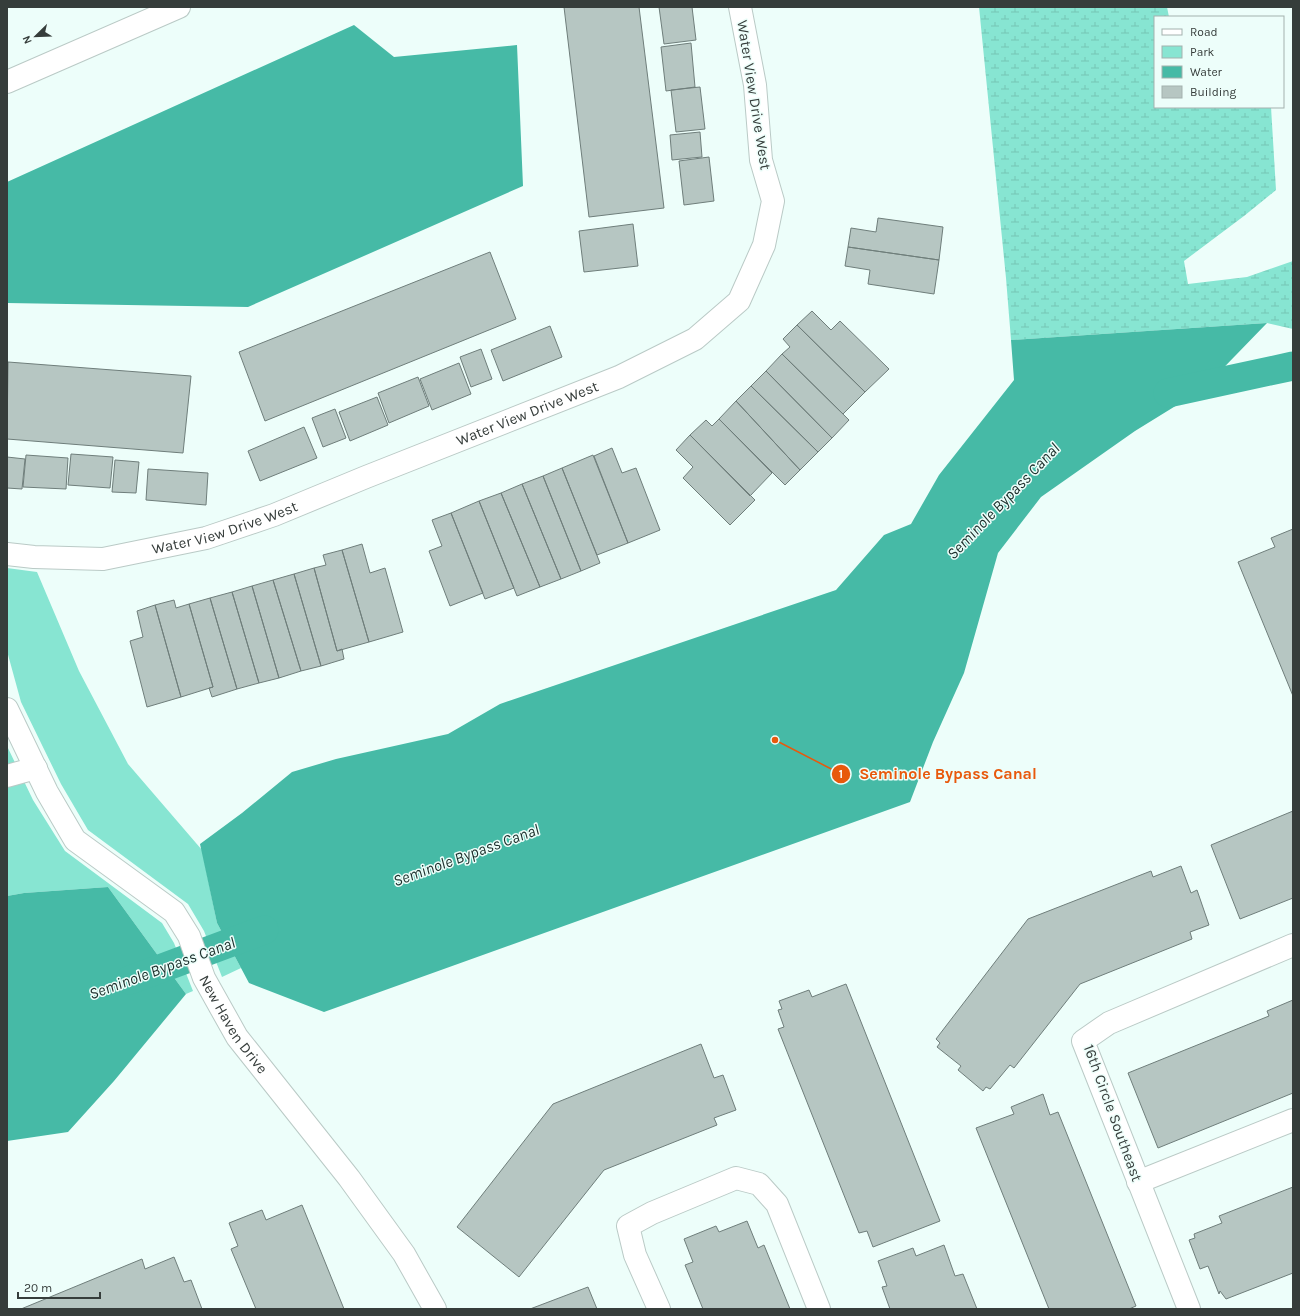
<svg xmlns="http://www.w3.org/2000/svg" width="1300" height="1316" viewBox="0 0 1300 1316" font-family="Karla,sans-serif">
<defs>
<pattern id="wetland-marsh" width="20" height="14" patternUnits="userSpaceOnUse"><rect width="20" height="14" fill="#87e5d2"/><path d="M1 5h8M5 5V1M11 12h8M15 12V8" fill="none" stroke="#75c5b5"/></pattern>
</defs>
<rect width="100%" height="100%" fill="#edfefa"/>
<path fill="url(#wetland-marsh)" d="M979,7H1167L1169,17H1155V107H1271L1276,190L1244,216L1184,261L1188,284L1247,277L1293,261V329L1267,323L1011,340L1006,278Z"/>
<path fill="#87e5d2" d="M7,568L37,572L79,671L128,764L202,850L217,923L241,968L222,977L204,931L188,904L88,830L61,784L21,702L7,651Z
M7,746L33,800L65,851L162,923L174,943L193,991L186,994L108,887L24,893L7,896Z"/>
<path fill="#46baa6" d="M354,25L394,57L517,45L523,186L248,307L7,303V182Z
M1267,323L1203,389L1135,431L1041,497L998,553L964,673L933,742L910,802L324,1012L249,983L217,923L200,844L242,813L292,772L336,759L448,734L500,704L836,590L884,535L911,524L939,475L1014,380L1011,340Z
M108,887L186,994L114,1081L68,1132L7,1141V896L24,893Z"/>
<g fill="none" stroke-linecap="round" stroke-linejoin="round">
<path stroke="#46baa6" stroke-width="29" d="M1168,393L1293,366
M130,980L264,930"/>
</g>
<path fill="#b6c6c2" stroke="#6f7e7b" d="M564,7H639L664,208L589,217Z
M659,7H692L696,40L664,44Z
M691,43L695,87L666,91L661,47Z
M700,87L705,129L676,132L671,90Z
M700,132L702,157L672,160L670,135Z
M709,157L714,201L684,205L679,161Z
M878,218L943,227L939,260L848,247L851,228L876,232Z
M633,224L638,266L584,272L579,231Z
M848,247L939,260L934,294L868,284L870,270L845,266Z
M490,252L516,319L265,421L239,352Z
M812,311L831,330L840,321L889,369L865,392L797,325Z
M797,325L865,392L843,414L782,354L790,347L783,339Z
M550,326L562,357L503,381L491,350Z
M481,349L492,379L471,387L460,357Z
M782,354L849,420L832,438L766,371Z
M8,362L191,376L183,453L7,439Z
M459,363L471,394L432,410L420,379Z
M766,371L832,438L818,452L751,386Z
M418,377L429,406L389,423L378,393Z
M751,386L818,452L800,470L736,401Z
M377,397L388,425L350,441L339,412Z
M736,401L800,470L785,485L719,419Z
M335,409L346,438L323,447L312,418Z
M719,419L772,473L750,496L690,435L706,420L712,426Z
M304,427L317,458L260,481L248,451Z
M690,435L755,500L730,525L683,478L693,467L676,450Z
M612,448L622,473L636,468L660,530L628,543L594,456Z
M71,454L113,457L110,488L68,485Z
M26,455L68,458L66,489L23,487Z
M593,455L628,543L597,555L562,468Z
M7,457L25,459L22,489L7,488Z
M115,460L139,462L136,493L112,492Z
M562,468L600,563L581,571L543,476Z
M148,469L208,473L206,505L146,500Z
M543,476L581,571L561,579L522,484Z
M522,484L561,579L540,587L501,493Z
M501,493L540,587L517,596L479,501Z
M479,501L514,588L485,599L451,513Z
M451,513L483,593L450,606L429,551L442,546L432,520Z
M1293,529V696L1238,562L1275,547L1271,538Z
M362,544L370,573L385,568L403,632L369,642L342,550Z
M342,550L369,642L337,651L314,568L326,565L323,555Z
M314,568L337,651L342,649L344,659L321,666L294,574Z
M294,574L321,666L301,671L273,580Z
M273,580L301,671L279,678L252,586Z
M252,586L279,678L259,683L232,592Z
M232,592L259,683L237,689L210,598Z
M210,598L237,689L212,697L209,688L213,687L189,604Z
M174,600L176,608L189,604L213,687L181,697L155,605Z
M155,605L181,697L147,707L130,641L143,637L137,611Z
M1293,811V898L1240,919L1211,845Z
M1181,866L1191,893L1197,890L1209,925L1190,932L1192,939L1080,984L1014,1068L1010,1065L990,1089L986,1087L983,1091L958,1070L961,1066L937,1047L940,1043L936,1039L1028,919L1151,871L1153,877Z
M846,984L940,1221L873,1247L867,1231L859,1233L778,1029L784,1027L778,1010L782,1009L779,1001L809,990L812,997Z
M1293,1000V1093L1158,1148L1128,1073L1269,1016L1267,1011Z
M701,1044L714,1078L723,1075L736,1110L714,1118L717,1125L604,1170L519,1277L457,1227L553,1104Z
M1043,1094L1050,1115L1058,1112L1136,1306L1129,1309H1049L976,1128L1014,1114L1011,1107Z
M1293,1187V1273L1226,1299L1220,1291L1219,1294L1208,1266L1200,1269L1189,1240L1195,1238L1194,1234L1222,1223L1219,1216Z
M302,1205L344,1309H256L231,1249L238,1246L229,1223L262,1210L266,1220Z
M747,1221L758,1248L764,1245L790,1309H703L685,1265L693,1262L684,1239L716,1226L719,1232Z
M944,1245L955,1276L963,1274L977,1309H890L882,1287L887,1286L878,1261L913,1248L916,1256Z
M174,1257L184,1282L191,1280L202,1309H21L142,1259L145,1269Z
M588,1287L597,1309H530Z"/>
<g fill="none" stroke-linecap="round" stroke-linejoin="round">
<defs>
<g id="minor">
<path d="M7,82L179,7"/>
<path id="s1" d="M7,554L34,557L103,559L206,538L274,515L366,477L619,377L695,339L739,301L764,245L773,201L761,160L755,85L740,7"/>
<path id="s2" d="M7,709L47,792L75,840L174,912L189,936L204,978L237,1037L349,1178L404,1254L435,1309"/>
<path d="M7,776L36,768"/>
<path d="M1138,1182L1293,1120"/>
<path d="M659,1309L635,1255L628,1226L652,1213L736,1178L759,1184L777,1204L819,1309"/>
<path d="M1189,1309L1083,1041L1109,1023L1293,945"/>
</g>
</defs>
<use href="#minor" stroke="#bacac6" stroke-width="24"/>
<use href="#minor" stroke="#fff" stroke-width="22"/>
</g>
<g text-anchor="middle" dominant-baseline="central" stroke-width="3" stroke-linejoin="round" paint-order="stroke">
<g font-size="15" fill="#363d3b" stroke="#edfefa">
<text transform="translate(754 95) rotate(81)">Water View Drive West</text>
<text stroke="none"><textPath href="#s1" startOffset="546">Water View Drive West</textPath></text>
<text stroke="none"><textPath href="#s1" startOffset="222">Water View Drive West</textPath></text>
<text stroke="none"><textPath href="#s2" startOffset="398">New Haven Drive</textPath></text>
<text transform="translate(1113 1113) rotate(70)">16th Circle Southeast</text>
</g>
<g font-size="16" font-style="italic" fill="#1b2f2b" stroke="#edfefa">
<text transform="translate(1003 501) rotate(-46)">Seminole Bypass Canal</text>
<text transform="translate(466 855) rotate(-20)">Seminole Bypass Canal</text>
<text transform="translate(162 968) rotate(-20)">Seminole Bypass Canal</text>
</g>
</g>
<path fill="none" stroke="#e8590c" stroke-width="1.5" d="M775 740L841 774"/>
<g fill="#e8590c" stroke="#edfefa" stroke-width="1.5">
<circle cx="775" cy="740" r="4"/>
<circle cx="841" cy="774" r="10"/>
</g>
<g font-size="12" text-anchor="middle" font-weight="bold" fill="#fff">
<text x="841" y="778">1</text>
</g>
<g font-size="16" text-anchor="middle" font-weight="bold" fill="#e8590c" stroke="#edfefa" stroke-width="3" stroke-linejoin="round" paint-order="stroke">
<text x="948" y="779">Seminole Bypass Canal</text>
</g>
<rect width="1300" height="1316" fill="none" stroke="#363d3b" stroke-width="16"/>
<rect x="1154" y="16" width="130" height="92" fill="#edfefa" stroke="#a4b1ae"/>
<rect x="1162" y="29" width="20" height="6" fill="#ffffff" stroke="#a4b1ae"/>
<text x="1190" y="36" font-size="12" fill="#363d3b">Road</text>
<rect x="1162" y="46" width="20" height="12" fill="#87e5d2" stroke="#a4b1ae"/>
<text x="1190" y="56" font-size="12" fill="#363d3b">Park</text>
<rect x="1162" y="66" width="20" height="12" fill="#46baa6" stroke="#a4b1ae"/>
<text x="1190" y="76" font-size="12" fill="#363d3b">Water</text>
<rect x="1162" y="86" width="20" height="12" fill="#b6c6c2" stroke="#a4b1ae"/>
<text x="1190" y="96" font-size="12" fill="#363d3b">Building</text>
<g transform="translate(36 36) rotate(247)" stroke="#edfefa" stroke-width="3" paint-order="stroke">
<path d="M0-3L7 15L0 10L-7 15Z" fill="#363d3b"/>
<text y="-6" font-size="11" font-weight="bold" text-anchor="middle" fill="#363d3b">N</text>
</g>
<path d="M18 1292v6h82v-6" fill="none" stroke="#363d3b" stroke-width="2"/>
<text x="24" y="1292" font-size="12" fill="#363d3b" stroke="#edfefa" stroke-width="3" paint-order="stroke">20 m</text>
</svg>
